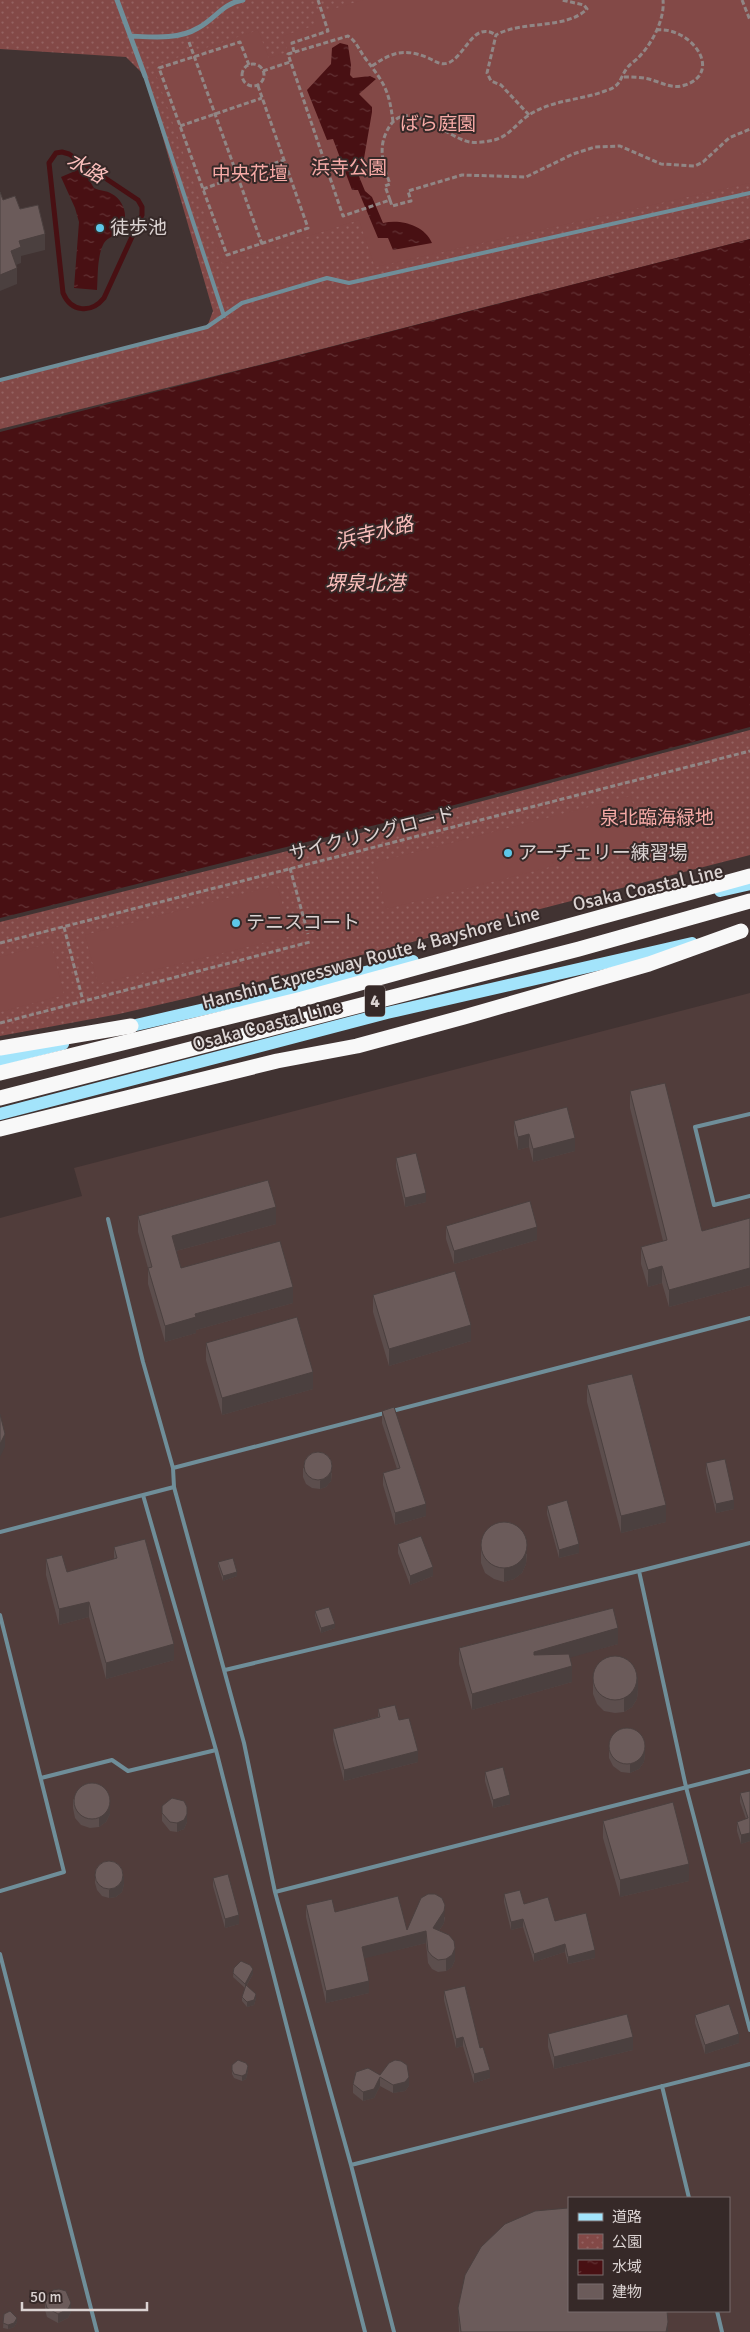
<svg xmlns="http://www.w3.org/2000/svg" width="750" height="2332" viewBox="0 0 750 2332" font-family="Signika,'Noto Sans JP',sans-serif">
<defs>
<pattern id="park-dots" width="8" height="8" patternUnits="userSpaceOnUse" patternTransform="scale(1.25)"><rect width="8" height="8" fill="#834947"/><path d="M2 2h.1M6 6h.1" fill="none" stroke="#946261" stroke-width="1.8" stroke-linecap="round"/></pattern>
<pattern id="water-ripples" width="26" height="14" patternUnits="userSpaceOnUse" patternTransform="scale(1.25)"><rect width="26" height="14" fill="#481013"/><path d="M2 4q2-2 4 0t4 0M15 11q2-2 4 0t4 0" fill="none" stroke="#623234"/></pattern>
</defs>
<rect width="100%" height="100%" fill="#413332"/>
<path fill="#513d3b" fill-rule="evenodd" d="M750,993V2332H0V1218L82,1196L74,1168ZM569,2198H729V2311H569Z"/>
<path fill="url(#park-dots)" d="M0,0H750V239L267,363L0,429V380L207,327L213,311L145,76L126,57L0,49Z
M750,730V855L257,982L119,1014L0,1036V922L377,829Z"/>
<path fill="#834947" d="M363,0H750V183L375,267L359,220L222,264L153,66L258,30L269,58L288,52L283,36L316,25L313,15Z
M631,796L643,843L386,909L374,863Z
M277,885L291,936L98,984L85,935Z
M51,943L64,995L0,1012V957Z"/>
<path fill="url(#water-ripples)" d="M340,43L348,45L351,65L350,75L353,78L370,76L376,79L359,94L372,107V112L362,170L358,174L365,191L372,197L383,223C401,219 424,225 432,243L393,250L388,238H378L358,190H352L333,139L327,140L307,90L331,64L332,48Z
M82,168L94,188C100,191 106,190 112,194C125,201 130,220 119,231C115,236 108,237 104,243C97,255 98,276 97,290L74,288L79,222L75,208L61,177Z
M750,239V727L424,813L0,918V432Z"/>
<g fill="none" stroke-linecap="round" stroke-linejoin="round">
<path stroke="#481013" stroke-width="5" d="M62,152L69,154L138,200L142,207V215L104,298C91,314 71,312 63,293L49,163L56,153Z"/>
<path stroke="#918685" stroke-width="3" stroke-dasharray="5 2.5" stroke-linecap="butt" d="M742,0L750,20
M189,42L262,244
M294,52L292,43L328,31L318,0
M242 75a11 11 0 1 1 22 0a11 11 0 1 1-22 0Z
M249,65L240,42L159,68L227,255L308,228L258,86
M372,66C391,53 403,48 426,57C434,60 440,66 448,63C466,56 473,20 496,35
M263,71L290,62
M624,77C634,77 645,77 655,81C665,84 673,89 685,85C724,72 691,26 656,30
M529,115L501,85L491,81L487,73L496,35C522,20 566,30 587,9L584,5L562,0
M393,122C389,89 384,83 365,58C359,50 357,42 348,36L288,54L343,216L390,200L392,206L411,201L408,191L462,175L526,177L573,154L595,147L620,146L661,164L695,166L703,162L729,138L750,129
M180,126L262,98
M203,189L284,160
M390,200L385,186L390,184C384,167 378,150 386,133C404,91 445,138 470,142C476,143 484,142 489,141C508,139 515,124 529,115C551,100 582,100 605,91C622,86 619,79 627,68C630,64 635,61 638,58C652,44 665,19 663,0
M290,868L308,934
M64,927L83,1001
M0,943L750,751
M0,1023L310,942"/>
<path stroke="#6f8e99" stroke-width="4" d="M145,76L224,316
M0,380L207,327L242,303L327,278L349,283L750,193
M750,1114L695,1127L714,1205L750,1196
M108,1219L143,1362L173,1468L174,1487L244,1743L275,1892L351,2165L394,2332
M173,1468L750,1318
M143,1495L216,1750L365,2332
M0,1532L174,1487
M639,1571L686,1787L750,2030
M0,1615L64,1872L0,1891
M225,1670L639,1571L750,1543
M41,1778L112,1760L128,1771L216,1750
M275,1892L750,1771
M0,1954L97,2332
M662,2086L689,2198
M351,2165L750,2064
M717,2311L722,2332"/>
<path stroke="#6f8e99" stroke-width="5" d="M117,0L145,76
M130,36C152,37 178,40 198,28C215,19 223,3 243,0"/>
<path stroke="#a3e4fb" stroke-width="12" d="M720,891L750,884
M123,1028L413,961
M0,1060L63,1044
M0,1114L387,1013L692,943"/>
<path stroke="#f8f8f8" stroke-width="15" d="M0,1048L131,1026
M0,1098L579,949L750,901
M0,1129L277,1061L357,1046L464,1017L649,964L741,931"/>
<path stroke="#f8f8f8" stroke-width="15" d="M0,1073L302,999L750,876"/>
</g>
<path fill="#5c4e4d" d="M630,1091L702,1231L750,1218V1285L669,1307L662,1283L648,1287L641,1264V1247L663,1241L630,1108Z
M514,1121L575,1151L533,1162L529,1147L518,1150L514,1134Z
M396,1158L426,1202L405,1207L396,1167Z
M138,1216L276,1224L176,1251L181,1268L293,1303L196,1330V1333L165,1342L148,1284V1268L138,1232Z
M446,1226L537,1240L454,1264L446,1239Z
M373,1295L471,1341L389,1366L373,1312Z
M206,1343L313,1389L222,1415L206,1360Z
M587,1385L666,1522L621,1533L587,1402Z
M382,1411L426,1516L395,1525L383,1485V1473L397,1469L382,1423Z
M706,1463L734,1509L716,1513L706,1472Z
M303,1468L332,1473L331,1481L326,1487L320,1489L312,1488L306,1484L303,1477Z
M547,1506L579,1553L559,1558L547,1514Z
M398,1544L433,1576L410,1585L398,1553Z
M114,1547L174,1660L106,1679L89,1617L59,1625L46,1575V1559L67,1572L114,1559Z
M481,1550L527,1554L526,1564L522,1573L514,1579L504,1582L494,1579L485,1573L481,1563Z
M218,1562L237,1576L223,1581L218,1566Z
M315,1611L335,1628L321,1633L315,1616Z
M618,1644L570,1657L572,1682L472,1710L459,1664V1648Z
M593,1681L638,1689L637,1699L632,1707L624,1712L615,1713L604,1711L597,1704L593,1694Z
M378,1709L399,1720L418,1762L344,1781L333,1740V1729L378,1717Z
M609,1749L645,1753L644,1762L639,1769L630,1773L621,1772L613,1766L609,1758Z
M485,1772L510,1804L493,1808L485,1781Z
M750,1791V1841L741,1844L737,1831V1822L746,1819L740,1802V1793Z
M73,1799L110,1814L106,1822L99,1827L90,1828L81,1825L75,1818L73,1808Z
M162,1813L187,1822L184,1829L177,1832L170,1831L162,1821Z
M603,1821L689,1881L620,1897L603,1838Z
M95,1874L124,1884L122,1892L116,1897L109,1898L102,1896L97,1890L95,1883Z
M213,1878L239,1924L225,1928L213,1886Z
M504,1894L555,1921L595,1958L568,1964L565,1952L534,1962L523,1927L511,1930L504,1902Z
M306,1905L407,1930L445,1917L444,1923L439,1931L455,1960L452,1967L446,1971L438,1972L432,1969L428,1963L426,1943L364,1958L369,1993L326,2003L306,1917Z
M234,1968L253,1974L247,1985L256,1998L254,2005L247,2007L242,2001V1997L245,1988L233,1977Z
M444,1991L480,2048L490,2078L474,2083L463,2046L456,2048L444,2000Z
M695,2015L739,2043L705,2054L695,2023Z
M548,2034L633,2050L554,2069L548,2047Z
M232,2065L248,2071L246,2079L242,2081L234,2078L232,2074Z
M380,2075L409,2086L405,2091L393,2093L380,2086L374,2098L363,2101L353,2093V2084Z
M45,2301L71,2312L68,2318L58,2323L47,2317L45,2310Z
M458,2308L668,2332H459Z
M4,2314L17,2322L14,2327L8,2329L3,2328Z"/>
<path fill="#4b403f" d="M45,234V250L21,256V263L11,267V251L19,241Z
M17,268V284L0,291V275Z
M529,1134V1147L518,1150V1137Z
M575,1138V1151L533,1162V1149Z
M426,1193V1202L405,1207V1198Z
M276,1207V1224L172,1252V1236Z
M537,1227V1240L454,1264V1251Z
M662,1266V1283L648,1287V1270Z
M750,1268V1285L669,1307V1290Z
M293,1287V1303L196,1330V1333L165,1342V1326L195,1314Z
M471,1325V1341L389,1366V1349Z
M313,1372V1389L222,1415V1398Z
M5,1434V1447L0,1457V1444Z
M332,1465L331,1481L326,1487L320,1489V1481Z
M734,1500V1509L716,1513V1504Z
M426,1504V1516L395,1525V1513Z
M666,1505V1522L621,1533V1516Z
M527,1541L526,1564L522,1573L514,1579L504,1582V1569Z
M579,1544V1553L559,1558V1550Z
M433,1567V1576L410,1585V1576Z
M237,1572V1576L223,1581V1576Z
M89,1602V1617L59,1625V1609Z
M335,1624V1628L321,1633V1628Z
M618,1628V1644L534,1668V1652Z
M174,1644V1660L106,1679V1663Z
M572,1666V1682L472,1710V1694Z
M638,1676V1689L637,1699L632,1707L624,1712V1699Z
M645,1744V1753L644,1762L639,1769L630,1773V1764Z
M418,1751V1762L344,1781V1770Z
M510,1795V1804L493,1808V1800Z
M110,1805V1814L106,1822L99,1827V1818Z
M187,1814V1822L184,1829L177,1832V1823Z
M750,1833V1841L741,1844V1835Z
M689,1864V1881L620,1897V1880Z
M124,1876V1884L122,1892L116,1897L109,1898V1890Z
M445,1905L444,1923L433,1940V1928Z
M239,1915V1924L225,1928V1919Z
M523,1919V1927L511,1930V1922Z
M426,1931V1943L362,1959V1947Z
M565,1944V1952L534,1962V1954Z
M455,1948V1960L452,1967L446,1971V1959Z
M595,1950V1958L568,1964V1957Z
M253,1969V1974L245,1988V1984Z
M369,1981V1993L326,2003V1991Z
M256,1994V1998L254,2005L247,2007V2002Z
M739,2034V2043L705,2054V2045Z
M463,2037V2046L456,2048V2039Z
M633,2037V2050L554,2069V2057Z
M248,2066V2071L246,2079L242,2081V2076Z
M490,2070V2078L474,2083V2074Z
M380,2077V2086L374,2098L363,2101V2092Z
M409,2077V2086L405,2091L393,2093V2085Z
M71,2303V2312L68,2318L58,2323V2314Z
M17,2318V2322L14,2327L8,2329V2325Z
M668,2322V2332H666Z"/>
<path fill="#6b5b5a" stroke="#4b403f" d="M0,192L3,200L15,196L20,209L38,205L45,234L19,241L21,247L11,251L17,268L0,275Z
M665,1083L702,1231L750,1218V1268L669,1290L662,1266L648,1270L641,1247L667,1240L630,1091Z
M567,1107L575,1138L533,1149L529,1134L518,1137L514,1121Z
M416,1153L426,1193L405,1198L396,1158Z
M268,1180L276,1207L172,1236L181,1268L280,1241L293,1287L195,1314L196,1317L165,1326L148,1268L152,1267L138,1216Z
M530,1201L537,1227L454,1251L446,1226Z
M455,1271L471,1325L389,1349L373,1295Z
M297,1317L313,1372L222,1398L206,1343Z
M632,1374L666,1505L621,1516L587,1385Z
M394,1407L426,1504L395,1513L383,1473L400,1468L382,1411Z
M0,1414L5,1434L0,1444Z
M304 1466a14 14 0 1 1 28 0a14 14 0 1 1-28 0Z
M725,1459L734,1500L716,1504L706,1463Z
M567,1500L579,1544L559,1550L547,1506Z
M481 1545a23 23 0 1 1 46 0a23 23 0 1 1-46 0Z
M421,1536L433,1567L410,1576L398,1544Z
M145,1539L174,1644L106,1663L89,1602L59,1609L46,1559L62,1555L67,1572L117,1558L114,1547Z
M233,1558L237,1572L223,1576L218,1562Z
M329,1607L335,1624L321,1628L315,1611Z
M613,1608L618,1628L534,1652V1655L569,1654L572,1666L472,1694L459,1648Z
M593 1678a22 22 0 1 1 44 0a22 22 0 1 1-44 0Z
M395,1705L399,1720L409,1718L418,1751L344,1770L333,1729L380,1717L378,1709Z
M609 1746a18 18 0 1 1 36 0a18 18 0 1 1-36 0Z
M503,1767L510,1795L493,1800L485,1772Z
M74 1801a18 18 0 1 1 36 0a18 18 0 1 1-36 0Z
M750,1791V1833L741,1835L737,1822L748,1818L740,1793Z
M172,1798L184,1801L187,1807V1814L184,1820L177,1823L170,1822L162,1813V1806Z
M673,1802L689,1864L620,1880L603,1821Z
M95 1875a14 14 0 1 1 28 0a14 14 0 1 1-28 0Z
M228,1874L239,1915L225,1919L213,1878Z
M520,1890L524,1904L548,1897L555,1921L586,1913L595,1950L568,1957L565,1944L534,1954L523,1919L511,1922L504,1894Z
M428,1894H435L442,1898L445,1905L444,1911L433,1928L449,1935L454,1941L455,1948L452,1955L446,1959L438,1960L432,1956L428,1951L426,1931L362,1947L369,1981L326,1991L306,1905L332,1899L335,1912L398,1896L407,1930L421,1898Z
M241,1961L250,1965L253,1969L245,1984L233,1973L234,1968Z
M246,1985L256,1994L254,2000L247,2002L242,1997Z
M465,1986L480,2048L483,2047L490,2070L474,2074L463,2037L456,2039L444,1991Z
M729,2004L739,2034L705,2045L695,2015Z
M627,2014L633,2037L554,2057L548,2034Z
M238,2060L246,2063L248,2066L246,2074L242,2076L234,2074L232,2070V2065Z
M395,2060L401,2061L407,2065L409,2077L405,2082L393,2085L380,2077L374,2089L363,2092L353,2084L356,2072L368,2068L380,2075L389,2063Z
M568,2208L569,2311H667L668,2322L666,2332H461L458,2308L465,2275L481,2247L505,2224L535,2211Z
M59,2289L66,2291L71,2303L68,2309L58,2314L47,2308L45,2301L47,2295L53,2290Z
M10,2311L17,2318L14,2323L8,2325L3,2323L4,2314Z"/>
<g fill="#5dc7e8" stroke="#362928" stroke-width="2">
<circle cx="100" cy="228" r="5"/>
<circle cx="508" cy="853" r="5"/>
<circle cx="236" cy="923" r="5"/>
</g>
<g text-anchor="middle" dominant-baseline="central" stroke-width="4" stroke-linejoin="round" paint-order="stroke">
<rect fill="#362928" stroke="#aaa09f" stroke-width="1" x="365" y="985.5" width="20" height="31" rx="4"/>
<g font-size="18" font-weight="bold" fill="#dbd3d2">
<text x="375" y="1001">4</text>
</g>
<g font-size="19" fill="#f8aba7" stroke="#362928">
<text x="438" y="124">ばら庭園</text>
<text x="349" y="168">浜寺公園</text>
<text x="250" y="174">中央花壇</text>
<text x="657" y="818">泉北臨海緑地</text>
</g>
<g font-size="19" fill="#dbd3d2" stroke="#362928" text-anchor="start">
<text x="110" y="228">徒歩池</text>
<text x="518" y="853">アーチェリー練習場</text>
<text x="246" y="923">テニスコート</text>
</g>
<g font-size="19" fill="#dbd3d2" stroke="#362928">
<text transform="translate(372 834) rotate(-14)">サイクリングロード</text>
<text transform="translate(648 888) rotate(-13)">Osaka Coastal Line</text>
<text transform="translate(371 958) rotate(-15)">Hanshin Expressway Route 4 Bayshore Line</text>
<text transform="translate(267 1025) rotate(-15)">Osaka Coastal Line</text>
</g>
<g font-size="20" font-style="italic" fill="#fbbfbc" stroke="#362928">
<text transform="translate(86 168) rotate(30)">水路</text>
<text transform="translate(374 533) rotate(-14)">浜寺水路</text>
<text x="365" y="583">堺泉北港</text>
</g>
</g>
<rect x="568" y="2197" width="162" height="115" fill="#362928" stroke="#786d6c"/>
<rect x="578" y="2213" width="25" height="8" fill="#a3e4fb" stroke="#786d6c"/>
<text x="612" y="2222" font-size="15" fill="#dbd3d2">道路</text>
<rect x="578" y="2234" width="25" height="15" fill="url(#park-dots)" stroke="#786d6c"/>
<text x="612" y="2247" font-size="15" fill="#dbd3d2">公園</text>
<rect x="578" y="2260" width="25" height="15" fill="url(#water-ripples)" stroke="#786d6c"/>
<text x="612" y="2272" font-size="15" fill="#dbd3d2">水域</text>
<rect x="578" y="2284" width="25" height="15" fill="#6b5b5a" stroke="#786d6c"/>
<text x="612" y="2297" font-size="15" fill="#dbd3d2">建物</text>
<path d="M22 2302v8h125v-8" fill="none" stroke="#dbd3d2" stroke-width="2.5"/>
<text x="30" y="2302" font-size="15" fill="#dbd3d2" stroke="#362928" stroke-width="4" paint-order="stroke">50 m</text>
</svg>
